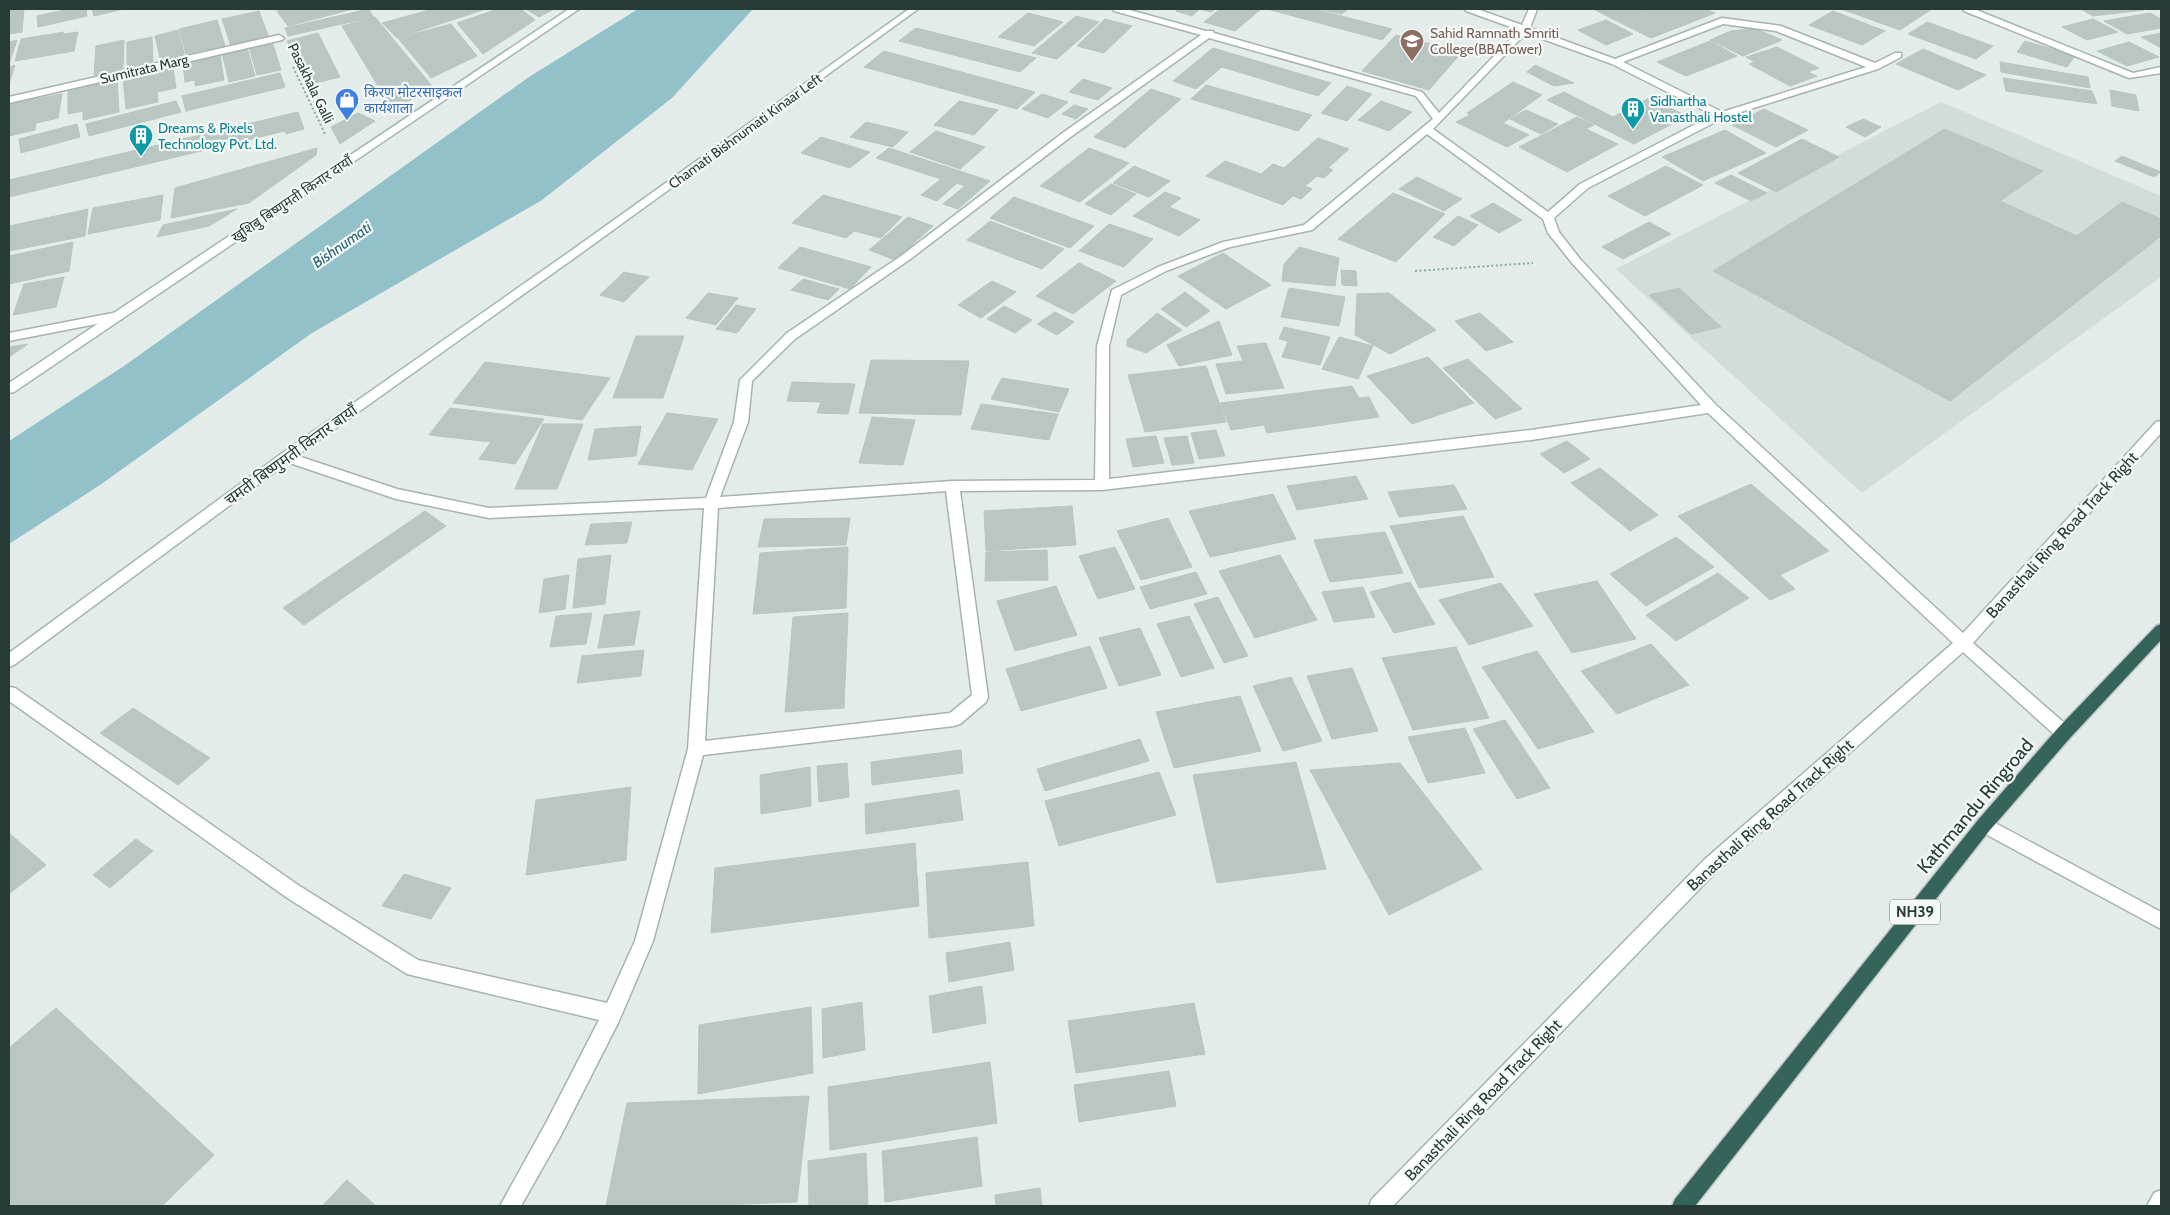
<svg xmlns="http://www.w3.org/2000/svg" width="2170" height="1215" viewBox="0 0 2170 1215" font-family="Cabin,'Noto Sans Devanagari',sans-serif">
<rect width="100%" height="100%" fill="#e4ece9"/>
<path fill="#d2dcd8" d="M1941,102L2161,196V277L1862,493L1616,269Z"/>
<path fill="#93c1ca" d="M638,9H753L672,98L542,200L312,333L100,485L9,544V441L124,366L529,77Z"/>
<path fill="#bac6c2" stroke="#b7c5bf" d="M9,9H24L22,32L9,34Z
M69,9H86L87,16L38,27L37,16Z
M92,9H124L94,16Z
M287,9H353L288,26L277,11Z
M369,9L373,17L288,36L285,28Z
M433,9H486L397,38L382,23Z
M498,9H521L535,20L483,54L457,23Z
M526,9H554L539,17Z
M1179,9H1215L1211,12L1200,9L1192,16L1176,11Z
M1220,9H1261L1235,31L1204,22Z
M1267,9H1314L1392,29L1382,40Z
M1319,9H1348L1342,14Z
M1593,9H1637L1641,11L1647,9H1705L1715,13L1651,38Z
M1841,9H1932L1900,30Z
M2081,9H2142L2144,10L2093,16Z
M259,11L269,38L231,46L222,19Z
M1833,11L1885,31L1862,45L1809,25Z
M1028,13L1063,22L1034,46L998,37Z
M2150,13L2161,19V28L2127,34L2104,21Z
M1076,16L1099,22L1057,59L1032,53Z
M375,17L432,86L393,111L342,26Z
M1105,19L1132,26L1104,53L1077,46Z
M2093,19L2118,32L2087,40L2062,27Z
M217,20L225,46L186,54L179,29Z
M1606,20L1633,34L1606,45L1578,30Z
M1927,22L1993,46L1976,59L1908,34Z
M451,24L477,56L431,78L398,38Z
M916,28L1036,58L1020,72L899,41Z
M1754,28L1782,40L1743,56L1710,40L1731,31Z
M178,30L185,57L161,62L155,36Z
M64,32L63,34L78,32L74,51L15,61L21,39Z
M318,33L340,77L307,85L287,41Z
M2161,33V48L2141,37Z
M1396,35L1462,52L1429,90L1362,71Z
M152,37L153,64L127,69V42Z
M17,40L9,64V42Z
M124,40L123,69L94,75L96,46Z
M272,41L281,70L257,75L249,47Z
M1710,41L1737,56L1686,76L1657,62Z
M2025,41L2075,56L2067,67L2017,52Z
M2129,42L2159,57L2127,66L2097,51Z
M247,47L255,76L229,82L222,53Z
M1777,47L1819,68L1808,72L1817,76L1790,86L1749,64L1755,62L1746,57Z
M1213,48L1331,83L1318,96L1222,67L1196,89L1173,81Z
M1923,49L1986,75L1958,90L1896,64Z
M884,51L1035,92L1017,109L864,67Z
M220,55L224,80L195,86V80L185,82L183,63Z
M2000,62L2088,77L2090,88L2001,72Z
M15,65L9,84V67Z
M1535,65L1574,83L1554,86L1527,72Z
M173,68L176,88L157,92L158,102L126,109L123,78Z
M280,73L285,87L186,111L182,96Z
M2003,78L2092,91L2097,104L2006,91Z
M117,79L119,112L83,120V111L68,114V90Z
M1083,79L1112,88L1098,100L1069,92Z
M1513,82L1542,95L1503,123L1529,135L1507,147L1456,122L1470,115L1467,113Z
M1206,85L1312,115L1298,131L1191,99Z
M1347,86L1372,94L1347,121L1321,113Z
M1151,89L1181,99L1125,148L1094,137Z
M2110,90L2136,95L2139,111L2112,106Z
M1564,92L1613,117L1649,98L1687,116L1634,144L1547,100Z
M62,94L58,118L36,123L35,130L9,136V104Z
M1042,94L1068,102L1048,118L1022,109Z
M176,101L181,112L89,136L86,124Z
M959,101L998,110L974,135L934,125Z
M1381,101L1412,112L1389,131L1358,120Z
M1074,105L1088,109L1076,119L1062,114Z
M1764,109L1808,130L1776,147L1732,125Z
M1526,110L1558,124L1541,134L1510,119Z
M298,112L304,129L286,134L285,131L9,197V180Z
M358,113L375,121L340,144L331,127Z
M1577,117L1594,125L1586,129L1618,144L1567,172L1519,147Z
M1863,119L1881,127L1865,137L1846,127Z
M866,122L908,132L893,147L850,137Z
M77,124L80,137L21,153L19,139Z
M1945,129L2043,171L2000,201L2077,236L2122,202L2161,219V236L1950,401L1713,271Z
M1725,130L1766,153L1703,181L1662,157Z
M936,131L985,147L960,169L910,152Z
M821,137L870,152L850,168L801,153Z
M1318,138L1349,149L1328,168L1333,170L1324,178L1317,176L1305,186L1312,189L1301,199L1293,196L1283,205L1206,176L1225,161L1261,174L1273,164L1284,168Z
M1802,139L1839,157L1776,192L1738,173Z
M317,148L316,155L249,203L171,218L175,188Z
M889,148L990,181L958,209L943,204L965,186L957,183L937,201L921,195L941,179L876,158Z
M1089,148L1129,163L1080,202L1040,186Z
M2122,156L2161,172L2154,177L2115,161Z
M1134,166L1170,181L1149,197L1113,183Z
M1666,166L1703,185L1645,216L1608,196Z
M1731,175L1767,193L1751,201L1715,183Z
M1417,177L1462,199L1444,211L1399,189Z
M1111,184L1136,194L1111,215L1085,204Z
M1165,192L1181,198L1169,207L1200,220L1179,236L1133,216Z
M1393,193L1445,214L1396,262L1338,239Z
M163,195L160,220L88,234L93,208Z
M823,195L902,217L881,238L854,231L846,238L792,223Z
M1014,197L1094,226L1070,248L990,218Z
M1493,203L1522,220L1499,233L1470,216Z
M88,209L85,236L9,251V226Z
M237,209L209,226L157,237L163,225Z
M1458,216L1478,225L1454,246L1433,237Z
M908,217L933,226L895,260L869,250Z
M990,221L1064,249L1042,269L967,240Z
M1649,222L1671,234L1623,259L1602,247Z
M1109,224L1153,239L1124,267L1079,251Z
M73,242L69,271L9,284V256Z
M800,247L871,267L850,289L778,268Z
M1299,247L1339,258L1335,286L1282,281L1284,264Z
M1223,253L1271,285L1226,309L1178,276Z
M1079,263L1116,281L1073,314L1036,296Z
M1341,270L1356,271L1357,286L1342,285Z
M624,272L649,277L624,302L600,295Z
M64,277L56,307L13,315L24,284Z
M803,279L839,289L828,300L791,290Z
M992,281L1016,292L981,318L958,305Z
M1289,288L1345,297L1339,326L1281,317Z
M1679,288L1721,327L1691,334L1649,295Z
M1185,292L1210,311L1186,327L1161,309Z
M708,293L738,298L716,325L686,318Z
M1389,293L1436,330L1390,354L1355,335L1357,294Z
M736,305L756,309L737,333L716,329Z
M1004,306L1032,320L1015,333L987,319Z
M1055,312L1074,322L1057,335L1037,324Z
M1157,313L1182,330L1146,353L1127,346V340Z
M1480,313L1513,342L1486,351L1455,321Z
M1219,321L1232,355L1179,366L1167,345Z
M1284,327L1330,337L1320,365L1282,357L1288,341L1279,339Z
M636,336H684L663,398H613Z
M1339,337L1373,346L1358,379L1322,369Z
M1266,343L1284,388L1226,394L1216,364L1243,361L1237,346Z
M28,344L9,357V347Z
M1428,357L1474,403L1412,424L1367,376Z
M1468,359L1522,409L1495,419L1443,368Z
M871,360L969,361L961,415L859,413Z
M485,362L610,378L582,420L453,403Z
M1206,366L1226,422L1145,432L1128,375Z
M1002,378L1069,389L1059,412L991,399Z
M792,382L855,384L848,414L817,413L821,402L787,401Z
M1352,386L1359,398L1369,397L1379,417L1267,433L1264,425L1231,430L1220,403Z
M981,404L1058,414L1049,440L971,429Z
M450,408L544,419L515,464L479,459L491,442L429,435Z
M667,413L718,419L692,470L638,464Z
M872,417L915,420L903,465L859,463Z
M543,424H583L557,489H515Z
M641,426L636,456L588,460L595,429Z
M1216,430L1225,456L1199,459L1191,433Z
M1156,436L1164,463L1133,467L1126,439Z
M1187,436L1194,463L1172,465L1164,438Z
M1567,441L1590,459L1564,473L1540,454Z
M1600,468L1658,515L1630,531L1571,483Z
M1356,476L1368,499L1297,510L1287,486Z
M1751,484L1829,551L1780,575L1795,589L1770,600L1678,516Z
M1454,485L1467,509L1399,517L1388,492Z
M1273,494L1296,539L1210,557L1189,511Z
M1072,506L1076,545L986,551L984,511Z
M425,511L446,526L304,625L283,608Z
M1463,516L1494,577L1419,588L1390,526Z
M850,518L846,545L758,547L764,519Z
M1168,518L1192,567L1141,580L1117,531Z
M632,522L627,543L585,545L591,524Z
M1385,532L1403,573L1330,582L1314,540Z
M1676,537L1714,567L1646,606L1610,574Z
M848,547L846,608L753,614L760,553Z
M1115,547L1135,589L1098,599L1079,556Z
M1047,550L1048,580L985,581L986,552Z
M611,555L605,604L573,608L578,559Z
M1280,555L1317,620L1255,638L1219,571Z
M1196,572L1207,594L1150,609L1140,587Z
M1718,573L1749,598L1676,641L1646,615Z
M569,575L565,609L539,613L544,579Z
M1597,581L1636,639L1572,653L1534,594Z
M1410,582L1435,624L1394,633L1370,592Z
M1501,583L1533,626L1469,645L1439,600Z
M1056,586L1077,635L1015,651L997,601Z
M1363,587L1375,617L1334,622L1322,592Z
M1218,597L1248,656L1224,663L1194,604Z
M640,611L634,645L598,648L604,615Z
M592,613L586,644L550,647L556,616Z
M848,613L844,708L785,712L793,617Z
M1189,616L1214,668L1181,677L1157,624Z
M1140,628L1161,675L1119,686L1099,638Z
M1651,644L1689,685L1617,714L1581,671Z
M1090,646L1107,688L1021,711L1006,669Z
M1456,647L1489,718L1413,730L1382,658Z
M644,650L641,676L577,683L582,656Z
M1537,651L1594,732L1538,749L1482,667Z
M1352,668L1378,731L1332,739L1307,676Z
M1291,677L1322,741L1283,751L1253,686Z
M1240,696L1261,751L1174,768L1156,712Z
M133,708L210,758L178,785L100,733Z
M1505,720L1550,788L1517,799L1473,729Z
M1465,728L1485,773L1428,783L1408,737Z
M1140,739L1149,761L1045,791L1037,769Z
M961,750L963,773L872,785L871,762Z
M1296,762L1326,869L1217,883L1193,775Z
M847,763L849,797L819,802L817,766Z
M1400,763L1482,869L1389,915L1310,770Z
M810,767L811,806L761,814L760,775Z
M1159,772L1176,815L1059,846L1045,801Z
M631,787L626,860L526,875L536,800Z
M959,790L963,820L866,834L865,804Z
M9,833L46,865L9,894Z
M136,839L153,851L110,888L93,875Z
M915,843L919,906L711,933L715,868Z
M1028,862L1034,926L929,938L926,873Z
M404,874L451,888L431,919L382,906Z
M1010,942L1014,970L949,982L946,953Z
M982,986L986,1023L933,1033L929,996Z
M862,1002L865,1050L823,1058L822,1009Z
M1194,1003L1205,1054L1076,1073L1068,1021Z
M811,1007L813,1073L698,1094L699,1025Z
M56,1008L214,1155L162,1206H9V1048Z
M990,1062L997,1123L830,1150L828,1087Z
M1169,1071L1176,1106L1079,1122L1074,1085Z
M809,1096L797,1202L692,1206H606L627,1103Z
M977,1137L982,1186L885,1202L882,1151Z
M866,1153L868,1206H809L808,1161Z
M347,1180L376,1206H322Z
M1040,1188L1042,1206H996L995,1195Z"/>
<g fill="none" stroke-linecap="round" stroke-linejoin="round">
<defs>
<path id="lane" d="M1984,817L2161,912V929L1978,830L1975,825L1978,820Z
M2161,1190V1206H2147L2154,1193Z"/>
<path id="street" d="M1113,9H1126L1206,31H1213L1214,33L1422,92L1439,113L1519,30L1466,11L1465,9H1477L1522,25L1529,9H1537L1530,28L1615,59L1722,18L1781,26L1875,63L1895,53H1901V57L1878,69L1725,117L1588,188L1554,218L1559,232L1580,259L1716,405L1963,633L2156,422L2161,421V433L1973,643L2070,728L2072,733L2070,738L2064,740L2058,738L1963,652L1716,872L1393,1206H1369L1372,1199L1704,860L1953,643L1708,413L1531,440L1102,490L960,491L988,697L986,702L960,724L954,726L703,755L653,941L619,1021L560,1137L521,1206H500L546,1123L599,1020L407,974L286,897L9,701V687L15,688L298,885L418,960L607,1003L635,941L688,749L704,508L489,518L396,499L281,460L279,457L281,454L286,452L397,489L489,508L706,498L734,422L740,380L787,333L901,256L1064,132L1201,35L1114,11ZM1723,24L1776,31L1866,67L1722,112L1623,62ZM1526,33L1612,64L1713,115L1580,184L1548,212L1433,129ZM1209,38L1416,96L1433,119L1304,225L1223,242L1158,267L1112,290L1097,346L1095,480L952,481L720,497L748,422L752,381L795,339L909,260L1072,136ZM1427,134L1543,219L1548,233L1572,263L1701,405L1531,430L1109,479V346L1121,295L1166,271L1230,247L1312,230ZM946,491L972,695L950,713L705,741L718,508Z
M1963,9H1974L2133,73L2161,67V73L2129,78L1964,11Z
M279,35L284,38L282,40L9,103V97Z
M118,312L124,316L122,319L9,341V333Z"/>
<path id="secondary" d="M569,9H579L14,392L9,393V383Z
M909,9H918L580,254L291,460L14,665L9,667V653L281,454L572,250Z"/>
<path id="highway" d="M2161,624V640L2070,738L1990,830L1695,1206H1672L1675,1199L1978,820L2058,728L2156,626Z"/>
</defs>
<use href="#lane" stroke="#a7b3b0" stroke-width="3"/>
<use href="#street" stroke="#a7b3b0" stroke-width="3"/>
<use href="#secondary" stroke="#a4b6b0" stroke-width="3"/>
<use href="#highway" stroke="#c2c8c7" stroke-width="3"/>
<path stroke="#88aca1" stroke-width="2" stroke-dasharray="2 2.5" stroke-linecap="butt" d="M293,67L326,136
M1415,271L1533,263"/>
<use href="#lane" fill="#fff" fill-rule="evenodd"/>
<use href="#street" fill="#fff" fill-rule="evenodd"/>
<use href="#secondary" fill="#fff" fill-rule="evenodd"/>
<use href="#highway" fill="#35645b" fill-rule="evenodd"/>
</g>
<defs>
<symbol id="university-pin" viewBox="-11 -11 22 30"><path d="M0 17L-7.5 6A9.5 9.5 0 1 1 7.5 6Z" fill="#8d6e63" stroke="#f4f9f7"/><path d="M0-5L7-2L0 1L-7-2ZM-4 1L0 2.5L4 1V4Q0 6-4 4Z" fill="#fff"/></symbol>
<symbol id="shop-pin" viewBox="-11 -11 22 30"><path d="M0 17L-7.5 6A9.5 9.5 0 1 1 7.5 6Z" fill="#3f7fe0" stroke="#f4f9f7"/><path d="M-5-2.5h2.3a2.7 3.5 0 0 1 5.4 0H5L5.5 6h-11ZM-1.5-2.5h3a1.5 2.3 0 0 0-3 0Z" fill="#fff"/></symbol>
<symbol id="building-pin" viewBox="-11 -11 22 30"><path d="M0 17L-7.5 6A9.5 9.5 0 1 1 7.5 6Z" fill="#0f9aa8" stroke="#f4f9f7"/><path d="M-4-6H4V6H1V3H-1V6H-4ZM-2.5-4.3h1.7v1.8h-1.7ZM.8-4.3h1.7v1.8H.8ZM-2.5-1h1.7V.8h-1.7ZM.8-1h1.7V.8H.8Z" fill="#fff"/></symbol>
</defs>
<g fill-rule="evenodd">
<use href="#university-pin" x="1398" y="27" width="28" height="38"/>
<use href="#shop-pin" x="333" y="86" width="28" height="38"/>
<use href="#building-pin" x="1619" y="95" width="28" height="38"/>
<use href="#building-pin" x="127" y="122" width="28" height="38"/>
</g>
<g text-anchor="middle" dominant-baseline="central" stroke-width="4.5" stroke-linejoin="round" paint-order="stroke">
<g font-size="14" fill="#785e54" stroke="#f4f9f7" text-anchor="start">
<text x="1430" y="33">Sahid Ramnath Smriti<tspan x="1430" dy="16">College(BBATower)</tspan></text>
</g>
<g font-size="14" fill="#263b36" stroke="#f4f9f7">
<text transform="translate(144 69) rotate(-13)">Sumitrata Marg</text>
<text transform="translate(311 83) rotate(64)">Pasakhala Galli</text>
<text transform="translate(745 131) rotate(-36)">Chamati Bishnumati Kinaar Left</text>
<text transform="translate(292 199) rotate(-34)">खुशिबु बिष्णुमती किनार दायाँ</text>
</g>
<g font-size="14" fill="#366cbe" stroke="#f4f9f7" text-anchor="start">
<text x="364" y="92">किरण मोटरसाइकल<tspan x="364" dy="16">कार्यशाला</tspan></text>
</g>
<g font-size="14" fill="#0d838f" stroke="#f4f9f7" text-anchor="start">
<text x="1650" y="101">Sidhartha<tspan x="1650" dy="16">Vanasthali Hostel</tspan></text>
<text x="158" y="128">Dreams &amp; Pixels<tspan x="158" dy="16">Technology Pvt. Ltd.</tspan></text>
</g>
<g font-size="15" font-style="italic" fill="#266371" stroke="#f4f9f7">
<text transform="translate(342 245) rotate(-35)">Bishnumati</text>
</g>
<rect fill="#f4f9f7" stroke="#647470" stroke-width="1" x="1890" y="899.5" width="50" height="25" rx="4"/>
<g font-size="15" font-weight="bold" fill="#263b36">
<text x="1915" y="912">NH39</text>
</g>
<g font-size="16" fill="#263b36" stroke="#f4f9f7">
<text transform="translate(291 455) rotate(-36)">चमती बिष्णुमती किनार बायाँ</text>
<text transform="translate(2062 535) rotate(-48)">Banasthali Ring Road Track Right</text>
<text transform="translate(1770 815) rotate(-42)">Banasthali Ring Road Track Right</text>
<text transform="translate(1483 1100) rotate(-46)">Banasthali Ring Road Track Right</text>
</g>
<g font-size="19" fill="#263b36" stroke="#f4f9f7">
<text transform="translate(1975 806) rotate(-50)">Kathmandu Ringroad</text>
</g>
</g>
<rect width="2170" height="1215" fill="none" stroke="#263b36" stroke-width="20"/>
</svg>
